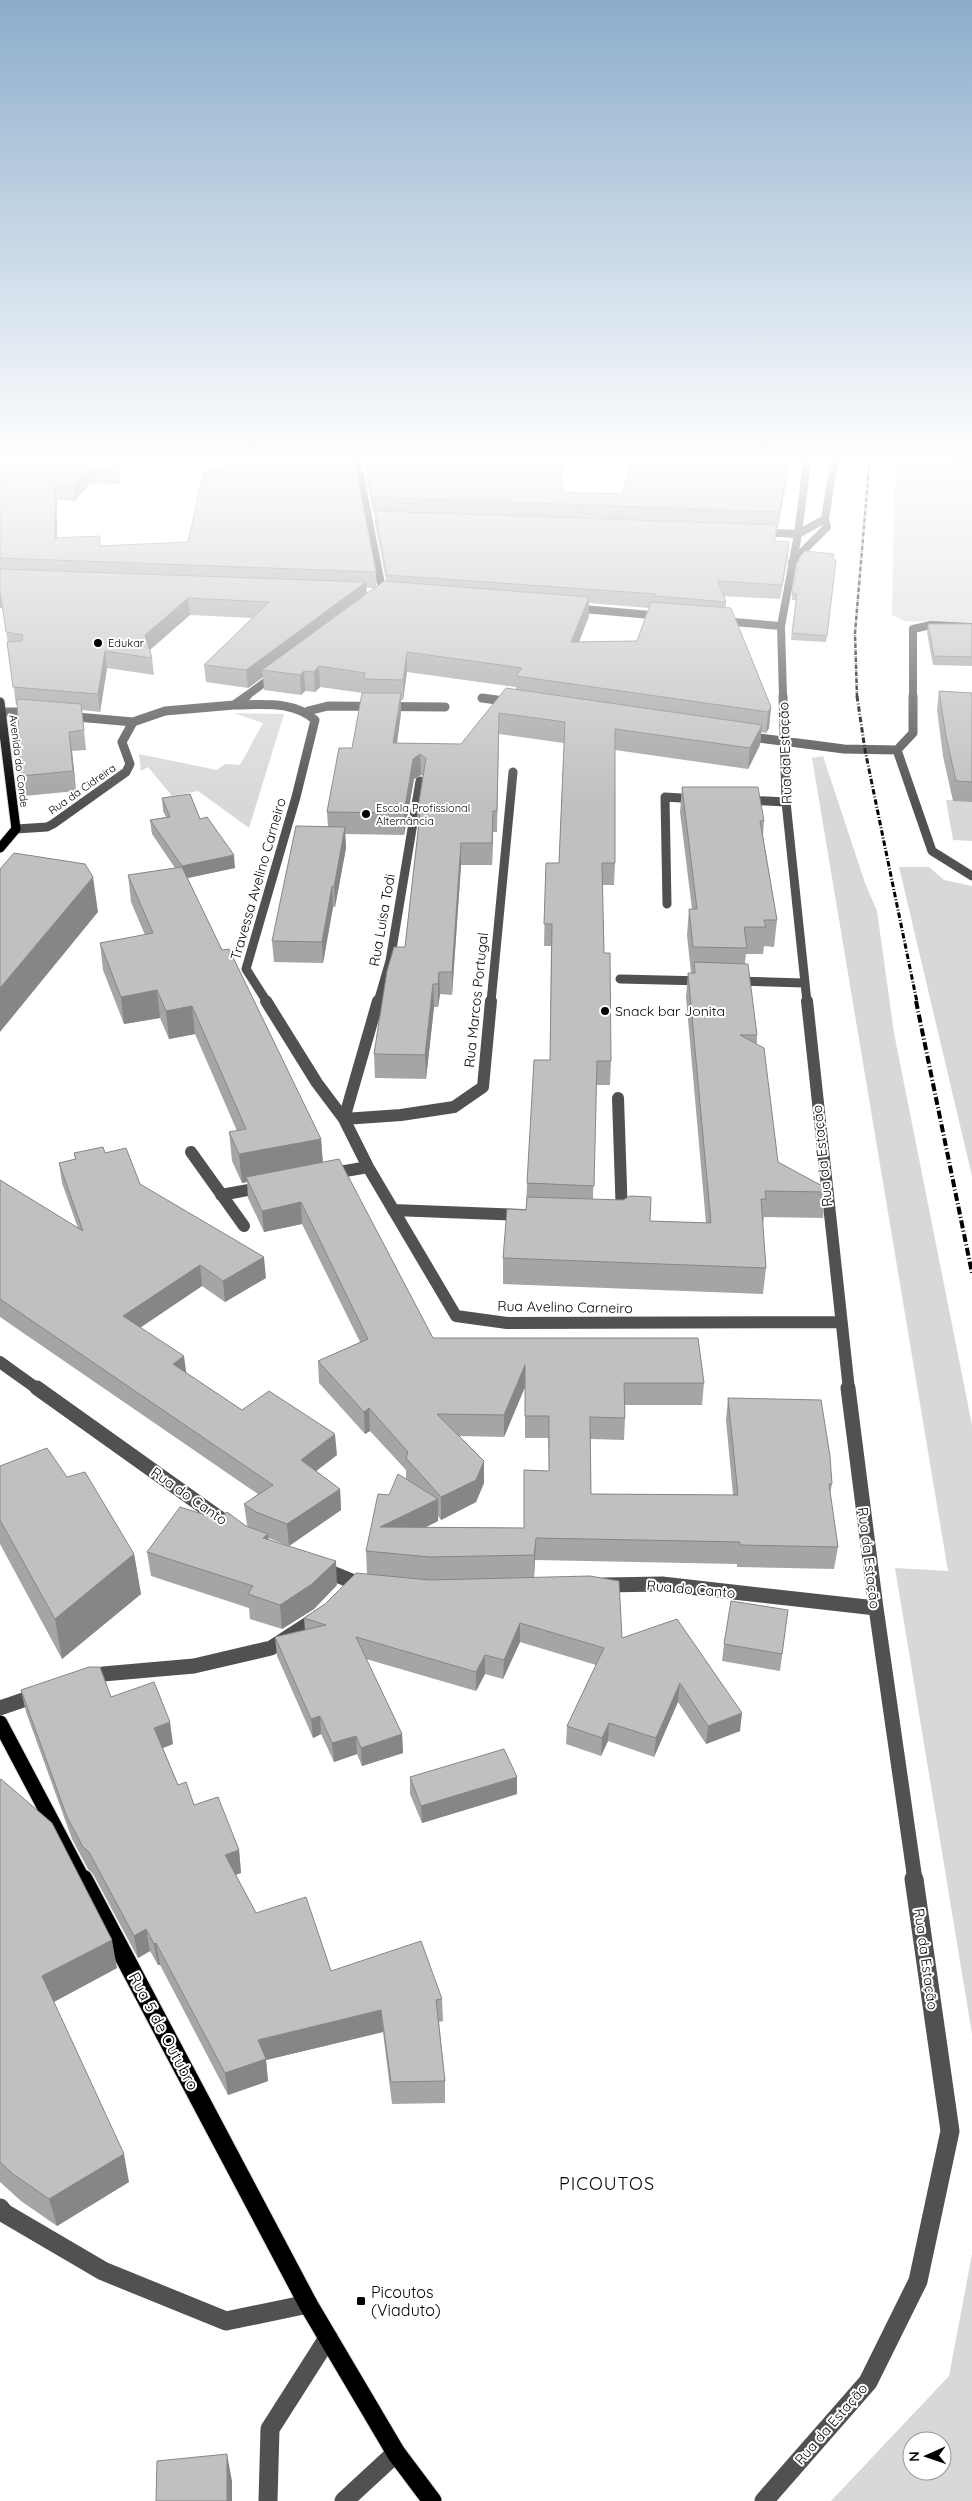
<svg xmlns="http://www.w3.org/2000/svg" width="972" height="2501" viewBox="0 0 972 2501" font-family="Quicksand,sans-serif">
<rect width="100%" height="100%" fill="#fff"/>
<path fill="#d8d8d8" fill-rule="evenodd" d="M895,457L972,461V623L904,621L892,615Z
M234,713L284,714L249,828L198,791L172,796L148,767L141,771L139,754L217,770L225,764L240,765L263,723Z
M823,756L865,883L877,911L894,1033L972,1425V2034L895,1568L948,1571L812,758Z
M946,800L972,801V841L953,840Z
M899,867H929L944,880L972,886V1176Z
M972,2254V2501H831L949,2376ZM912,2441H942V2471H912Z"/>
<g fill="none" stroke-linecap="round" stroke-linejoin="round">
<defs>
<path id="major-far3" d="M915,455L972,458"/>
<path id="major-far2" d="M0,702L16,829L0,848"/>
<path id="major-far1" d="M0,1723L83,1880"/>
<path id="major" d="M83,1879L308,2304L396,2453L432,2501"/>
</defs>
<use href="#major-far3" stroke="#dbdbdb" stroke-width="9"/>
<use href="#major-far2" stroke="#dbdbdb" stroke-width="11"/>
<use href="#major-far1" stroke="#dbdbdb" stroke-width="17"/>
<use href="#major" stroke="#dbdbdb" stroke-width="21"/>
<path stroke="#515151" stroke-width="8" d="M356,455L383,594L378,598
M759,532L798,534L808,455
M792,562L827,527L825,519L835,455
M572,608L662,616
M722,621L781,626
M245,697L276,674
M783,697L781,626L798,534L825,519
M913,697V629L931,625L972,627"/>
<path stroke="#515151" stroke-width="9" d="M783,696L786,802L807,1002
M482,698L512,702
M234,705C262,705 293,700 315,720L296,797L246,969L267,1002
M308,711L328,706L445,707
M1,712H34
M66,716L133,722
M744,736L844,749L897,750L913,733V696
M897,750L932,851L972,876
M744,800L786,802
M16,829L47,827L53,824L126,772L130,764L122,742L133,722L165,711L234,705L247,696
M667,904L665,797L697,799
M620,979L704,981
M734,981L804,983
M378,1002L390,961L420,781
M491,1002L513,772"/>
<path stroke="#515151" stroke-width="12" d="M266,1001L317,1083L344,1119L368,1167L456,1316L507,1323L840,1322
M807,1001L849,1390
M618,1098L622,1217
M344,1119L401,1115L454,1107L483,1087L491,1001
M344,1119L378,1001
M191,1152L244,1226
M328,1174L368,1167
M221,1195L264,1187
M393,1210L523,1215
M0,1362L39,1390"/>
<path stroke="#515151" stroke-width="15" d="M37,1388L232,1527
M848,1388L876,1608L915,1880
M322,1569L354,1582L365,1583
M604,1585L662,1584L876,1608
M86,1680L103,1674L194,1666L271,1648L319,1617
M0,1708L38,1695"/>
<path stroke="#515151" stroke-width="19" d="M0,2208L4,2213L103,2271L226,2321L308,2304
M268,2501L270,2429L328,2338
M344,2501L396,2453
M764,2501L868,2382L918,2281L950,2131L914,1879"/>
<use href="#major-far3" stroke="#000" stroke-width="8"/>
<use href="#major-far2" stroke="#000" stroke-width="9"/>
<use href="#major-far1" stroke="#000" stroke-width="15"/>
<use href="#major" stroke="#000" stroke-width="19"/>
<path stroke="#000" stroke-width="2.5" stroke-dasharray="4.5 1 0.5 1" stroke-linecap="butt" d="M857,697L855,633L870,455"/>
<path stroke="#000" stroke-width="3" stroke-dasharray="5.5 2 1 2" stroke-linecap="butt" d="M857,696L865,750L917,1002"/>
<path stroke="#000" stroke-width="4" stroke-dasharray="8 2.5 1 2.5" stroke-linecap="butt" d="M916,1001L972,1273"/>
</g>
<path fill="#a5a5a5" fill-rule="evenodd" d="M0,455L120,469L121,484L90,483L75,501L57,500V538L101,546L376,572V586L386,581L375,524V513H373L362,455H560L563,492L622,494L632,457L584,455H791L778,528H777L775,542L788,556L780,599L724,596L726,602V608L771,707L769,728L766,733L761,732L760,745L748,769L615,750V863L614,885H602L604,953L611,1061L610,1085H596L593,1199L650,1221L706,1223L686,997L688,973H691L687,935L689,909H692L680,812L682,787L764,821L763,836L777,920L774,947L764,946L763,954H746L745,964L757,1035V1044L778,1162L826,1192L823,1218L764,1217L763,1224L766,1268L763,1294L503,1284V1258L526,1210L527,1183L550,1060L551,946H544L546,863H559L564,743L499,734L497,832H493L492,865H461L452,995L440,994L438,1007H434L426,1079L375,1078L374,1054L405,947L418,833L417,814L423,776L421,775L414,779L404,835L345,834L346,848L335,907H333L323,963L274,962L272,941L328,827L327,812L352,748L363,693L320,687L315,692L305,691L301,695L264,690L263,677L248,688L206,682L204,665L253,618L190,615L150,650L152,658L154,675L107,668L100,712L82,710L86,750L72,751L76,791L24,796L21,776L18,705H16L3,607L0,608ZM366,588H374L367,593ZM589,603L649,608L637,641L579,642L589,616ZM407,672L516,687V689L461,744L397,743L401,713V700H403Z
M833,560H836L826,642L791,640L796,600H792V593Z
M928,624H972V666L933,665L927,633Z
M939,691L972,693V802L953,801L943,756L937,710Z
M162,798L200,819L235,868L187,878L222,950L321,1139L323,1162L433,1338L704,1383L702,1405H625V1418L624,1440L590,1439L591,1494L733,1495L726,1420L728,1398L832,1484L830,1494L838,1547L834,1569L737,1567V1564L535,1560L534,1577L622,1638L740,1731L706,1744L678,1702L654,1757L608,1741L601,1756L566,1744L567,1726L596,1665L520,1642L503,1679L485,1674L476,1691L366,1659L402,1734L403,1753L362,1766L357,1754L334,1762L321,1734L313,1738L277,1656L275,1637L305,1630L304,1618L325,1604L367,1574L366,1551L389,1495L406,1479V1470L370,1431L365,1434L319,1383L318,1361L360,1342L302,1224L264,1232L248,1198L247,1182L242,1183L232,1161L229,1132L237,1131L195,1034L169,1039L160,1018L124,1024L103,970L100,943L145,935L131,902L128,875L175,868L152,834L150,820L166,817L163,811ZM525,1387V1438H548L549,1471L524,1528L426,1527L438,1521V1516L441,1520L476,1502L484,1483V1461L459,1436L504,1437Z
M74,1153H105L140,1184L266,1278L225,1302L202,1286L140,1328L186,1373L242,1410L337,1455L316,1471L340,1489L341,1510L289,1546L268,1538V1539L337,1585L314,1609L282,1629L250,1619L249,1608L151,1576L147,1552L218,1519L248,1526L247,1525L244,1504L258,1494L0,1317V1180L78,1228L62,1183L59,1163L75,1159Z
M0,1466L67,1477L134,1554L141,1594L62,1659L0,1544Z
M788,1610L780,1671L722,1661L724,1644Z
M21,1690L111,1697L173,1744L163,1748L178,1785L194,1805L239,1850L241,1873L236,1875L256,1913L331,1971L442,1999L443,2021L439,2022L445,2081V2103L392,2104L383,2032L266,2060L268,2081L228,2095L160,1965H158L150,1951L138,1958L93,1874L88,1869L72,1839L26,1712Z
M410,1777L517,1794L422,1823L410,1794Z
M0,1780L117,1968L54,2002L129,2182L57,2226L21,2201L0,2182Z"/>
<path fill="#868686" d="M790,455H791L778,528L779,512Z
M88,468L90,483L75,501L73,486Z
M55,485L57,500V554L55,538Z
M789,542L788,556L780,599L782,585Z
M366,582L367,599L262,670L263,677L248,688L246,670Z
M0,591L3,607L0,608Z
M589,597V616L571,662V642Z
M188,598L190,615L147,652L145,635Z
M105,651L107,668L100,712L98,694Z
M407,652V672L403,700V680Z
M319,666L320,687L315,692L314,672Z
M304,671L305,691L301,695L300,675Z
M401,693V713L394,764L393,743Z
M771,707L769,728L766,733L768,712Z
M762,725L760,745L748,769L750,748Z
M69,732L72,751L76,791L73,771Z
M420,754L421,775L414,779L404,835V813L413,759Z
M493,811V832L492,865V843Z
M345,827L346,848L335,907L334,887Z
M461,843V865L452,995V972Z
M234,855L235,868L183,879L182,866Z
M93,877L98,912L0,1032V988Z
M332,886L333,907L323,963L322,942Z
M439,972L440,994L438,1007V984Z
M433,984L434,1007L426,1079L425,1055Z
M157,990L160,1018L124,1024L121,997Z
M192,1006L195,1034L169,1039L166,1011Z
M321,1139L323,1168L246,1177L247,1182L242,1183L239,1154Z
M301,1202L302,1224L264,1232L262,1211Z
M264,1257L266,1278L225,1302L223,1281Z
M200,1265L202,1286L126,1337L123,1316Z
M184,1356L187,1378L173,1364Z
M525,1365V1387L504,1437V1415Z
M369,1408L370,1431L365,1434L364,1412Z
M335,1434L337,1455L303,1481L301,1460Z
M484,1461V1483L476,1502L441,1520V1497Z
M340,1489L341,1510L289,1546L287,1524Z
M438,1499V1521L381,1550L380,1527Z
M268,1534L270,1559L263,1538Z
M536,1538L535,1560L534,1577V1555Z
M134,1554L141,1594L62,1659L55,1619Z
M336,1561L337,1585L314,1609L282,1629L280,1605Z
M520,1623V1642L503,1679L504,1660Z
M485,1655V1674L476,1691V1672Z
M680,1683L678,1702L654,1757L656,1738Z
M742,1713L740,1731L706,1744L708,1726Z
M320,1716L321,1734L313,1738L311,1719Z
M170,1722L173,1744L158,1750L154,1728Z
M609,1723L608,1741L601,1756L602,1738Z
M402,1734L403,1753L362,1766L361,1748Z
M356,1736L357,1754L334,1762L332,1743Z
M517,1777V1794L422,1823L421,1806Z
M239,1850L241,1873L228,1877L225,1855Z
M146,1929L150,1951L138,1958L134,1936Z
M112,1940L117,1968L48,2005L42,1976Z
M156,1943L160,1965H158L154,1944Z
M381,2010L383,2032L266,2060L268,2081L228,2095L225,2073L258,2040Z
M124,2154L129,2182L57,2226L49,2199Z
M227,2454L232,2481V2501H227Z"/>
<path fill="#c0c0c0" stroke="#868686" d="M0,455H118L120,469L88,468L73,486L55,485V538L100,536V546L188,542L204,470H218V467H242L243,455H353L376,572L0,558Z
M364,455H560L563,492L622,494L633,455H790L779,512L372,497Z
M375,511L777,525L774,541L789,542L782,585L718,581L726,602L655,596L656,594L387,575Z
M805,551L834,554L833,560H836L827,636L792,633L797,594L792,593L799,558Z
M0,569L366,582L246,670L204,665L269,602L188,598L145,635L152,658L105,651L98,694L13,687L7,642L22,641L23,635L6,632L0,591Z
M384,581L589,597L571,642L637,641L651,602L731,608L771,707L768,712L516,676L522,668L407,652L403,680L364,679L365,673L319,666L314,672L304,671L300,675L262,670Z
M928,624H972V657L934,656Z
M506,688L762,725L750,748L615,729V863H602L604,953H610L611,1061H597L594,1186L527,1183L534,1060H550L552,924H544L546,863H559L565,722L499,713L497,811H493L492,843H461L452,972H439L438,984H433L425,1055L374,1054L387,971L394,947H405L420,814H417L426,758L420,754L413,759L404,813L327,812L339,748H352L362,693H401L393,743L461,744Z
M939,691L972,693V782L956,781L946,736Z
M17,699L81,704L84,730L69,732L73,771L21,776Z
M682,787H758L764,821H760L777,920H764L766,927H744L747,948L693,947L689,909H697Z
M190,794L200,819L207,817L234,855L182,866L150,820L170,817L162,798Z
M296,826L345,827L334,887L332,886L322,942L272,941Z
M14,853L85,864L93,877L0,988V869Z
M182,867L222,950L229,949L321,1139L239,1154L229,1132L246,1129L192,1006L166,1011L157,990L121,997L100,943L153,933L128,875Z
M694,962L748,964L757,1035H740L764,1048L778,1162L826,1188V1192L765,1191L766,1199H761L766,1268L503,1258L507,1209L526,1210L527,1197L623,1200L630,1196L651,1197L650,1221L711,1223L688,973H695Z
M103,1147L105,1153L126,1148L140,1184L264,1257L223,1281L200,1265L123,1316L184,1356L173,1364L242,1410L269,1391L335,1434L301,1460L340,1489L287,1524L256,1512L244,1504L273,1485L0,1299V1180L83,1231L59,1163L76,1159L74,1153Z
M339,1159L433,1338H698L704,1383H624L625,1418L590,1417L591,1494L738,1495L728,1398L821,1400L830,1456L832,1484H829L838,1547L740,1545V1542L536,1538L534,1555L430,1557L366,1551L378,1494L389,1495L398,1474L438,1499L380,1527L524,1528V1470L549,1471V1416H525V1365L504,1415L437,1414L484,1461L476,1480L441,1497L406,1458L408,1452L369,1408L364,1412L318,1361L368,1339L301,1202L262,1211L246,1177Z
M47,1448L67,1477L85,1472L134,1554L55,1619L0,1520V1466Z
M180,1507L218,1519L227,1512L246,1526L268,1534L263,1538L336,1561L312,1584L280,1605L248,1594L253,1586L147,1552Z
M356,1573L430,1580L590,1576L619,1581L622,1638L677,1619L742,1713L708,1726L680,1683L656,1738L609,1723L602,1738L567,1726L604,1648L520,1623L504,1660L485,1655L476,1672L356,1637L402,1734L361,1748L356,1736L332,1743L320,1716L311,1719L275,1637L326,1625L304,1618L325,1604Z
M731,1601L788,1610L782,1654L724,1644Z
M89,1667H100L111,1697L154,1682L170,1722L154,1728L178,1785L186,1782L194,1805L218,1797L239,1850L225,1855L256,1913L306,1897L331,1971L421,1941L442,1999L436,2000L445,2081L391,2082L381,2010L258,2040L266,2059L225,2073L156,1943L154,1944L146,1929L134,1936L89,1852L83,1847L67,1817L21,1690Z
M504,1749L517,1777L421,1806L410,1777Z
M1,1779L52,1823L112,1940L42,1976L124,2154L49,2199L13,2174L0,2162V1780Z
M227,2454V2501H156L157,2461Z"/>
<linearGradient id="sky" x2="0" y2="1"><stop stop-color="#8baccb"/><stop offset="0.57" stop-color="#fff"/><stop offset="1" stop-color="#fff" stop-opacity="0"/></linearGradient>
<rect width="972" height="805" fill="url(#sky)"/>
<g fill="#000" stroke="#fff" stroke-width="2">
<circle cx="98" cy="643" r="5"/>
<circle cx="366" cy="814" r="5"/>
<circle cx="605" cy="1011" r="5"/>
<rect x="356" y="2296" width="10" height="10" rx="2.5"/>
</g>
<g text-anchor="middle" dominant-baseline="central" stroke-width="4" stroke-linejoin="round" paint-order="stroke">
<g font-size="11" fill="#000" stroke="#fff" text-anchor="start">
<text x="108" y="643">Edukar</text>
<text x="376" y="808">Escola Profissional<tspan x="376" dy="13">Alternância</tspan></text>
</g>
<g font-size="11" fill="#000" stroke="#fff">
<text transform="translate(19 761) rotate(83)">Avenida do Conde</text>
<text transform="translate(82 789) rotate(-35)">Rua da Cidreira</text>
</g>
<g font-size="14" fill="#000" stroke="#fff">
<text transform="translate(785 753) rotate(-92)">Rua da Estação</text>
<text transform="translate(258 879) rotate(-74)">Travessa Avelino Carneiro</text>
<text transform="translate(382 920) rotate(-80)">Rua Luisa Todi</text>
<text transform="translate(476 1000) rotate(-84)">Rua Marcos Portugal</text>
<text transform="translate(822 1156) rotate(-96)">Rua da Estação</text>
<text transform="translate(565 1307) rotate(1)">Rua Avelino Carneiro</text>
<text transform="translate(189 1496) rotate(35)">Rua do Canto</text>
<text transform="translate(869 1558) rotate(83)">Rua da Estação</text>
<text transform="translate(691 1589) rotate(5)">Rua do Canto</text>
<text transform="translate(926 1959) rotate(82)">Rua da Estação</text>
<text transform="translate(831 2424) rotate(-49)">Rua da Estação</text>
</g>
<g font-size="14" fill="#000" stroke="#fff" text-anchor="start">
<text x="615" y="1011">Snack bar Jonita</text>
</g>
<g font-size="16" fill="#000" stroke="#fff">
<text transform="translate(164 2031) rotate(62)">Rua 5 de Outubro</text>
</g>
<g font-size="16" fill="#000" stroke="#fff" text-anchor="start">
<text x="371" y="2292">Picoutos<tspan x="371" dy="18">(Viaduto)</tspan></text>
</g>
<g font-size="18" letter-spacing="1" fill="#000" stroke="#fff">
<text x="607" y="2183">PICOUTOS</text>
</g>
</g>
<g transform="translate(927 2456) rotate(268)"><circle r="24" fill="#ffffff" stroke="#999999"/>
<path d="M0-4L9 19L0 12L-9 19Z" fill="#000000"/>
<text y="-8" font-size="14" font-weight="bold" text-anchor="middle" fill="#000000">N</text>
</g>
</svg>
